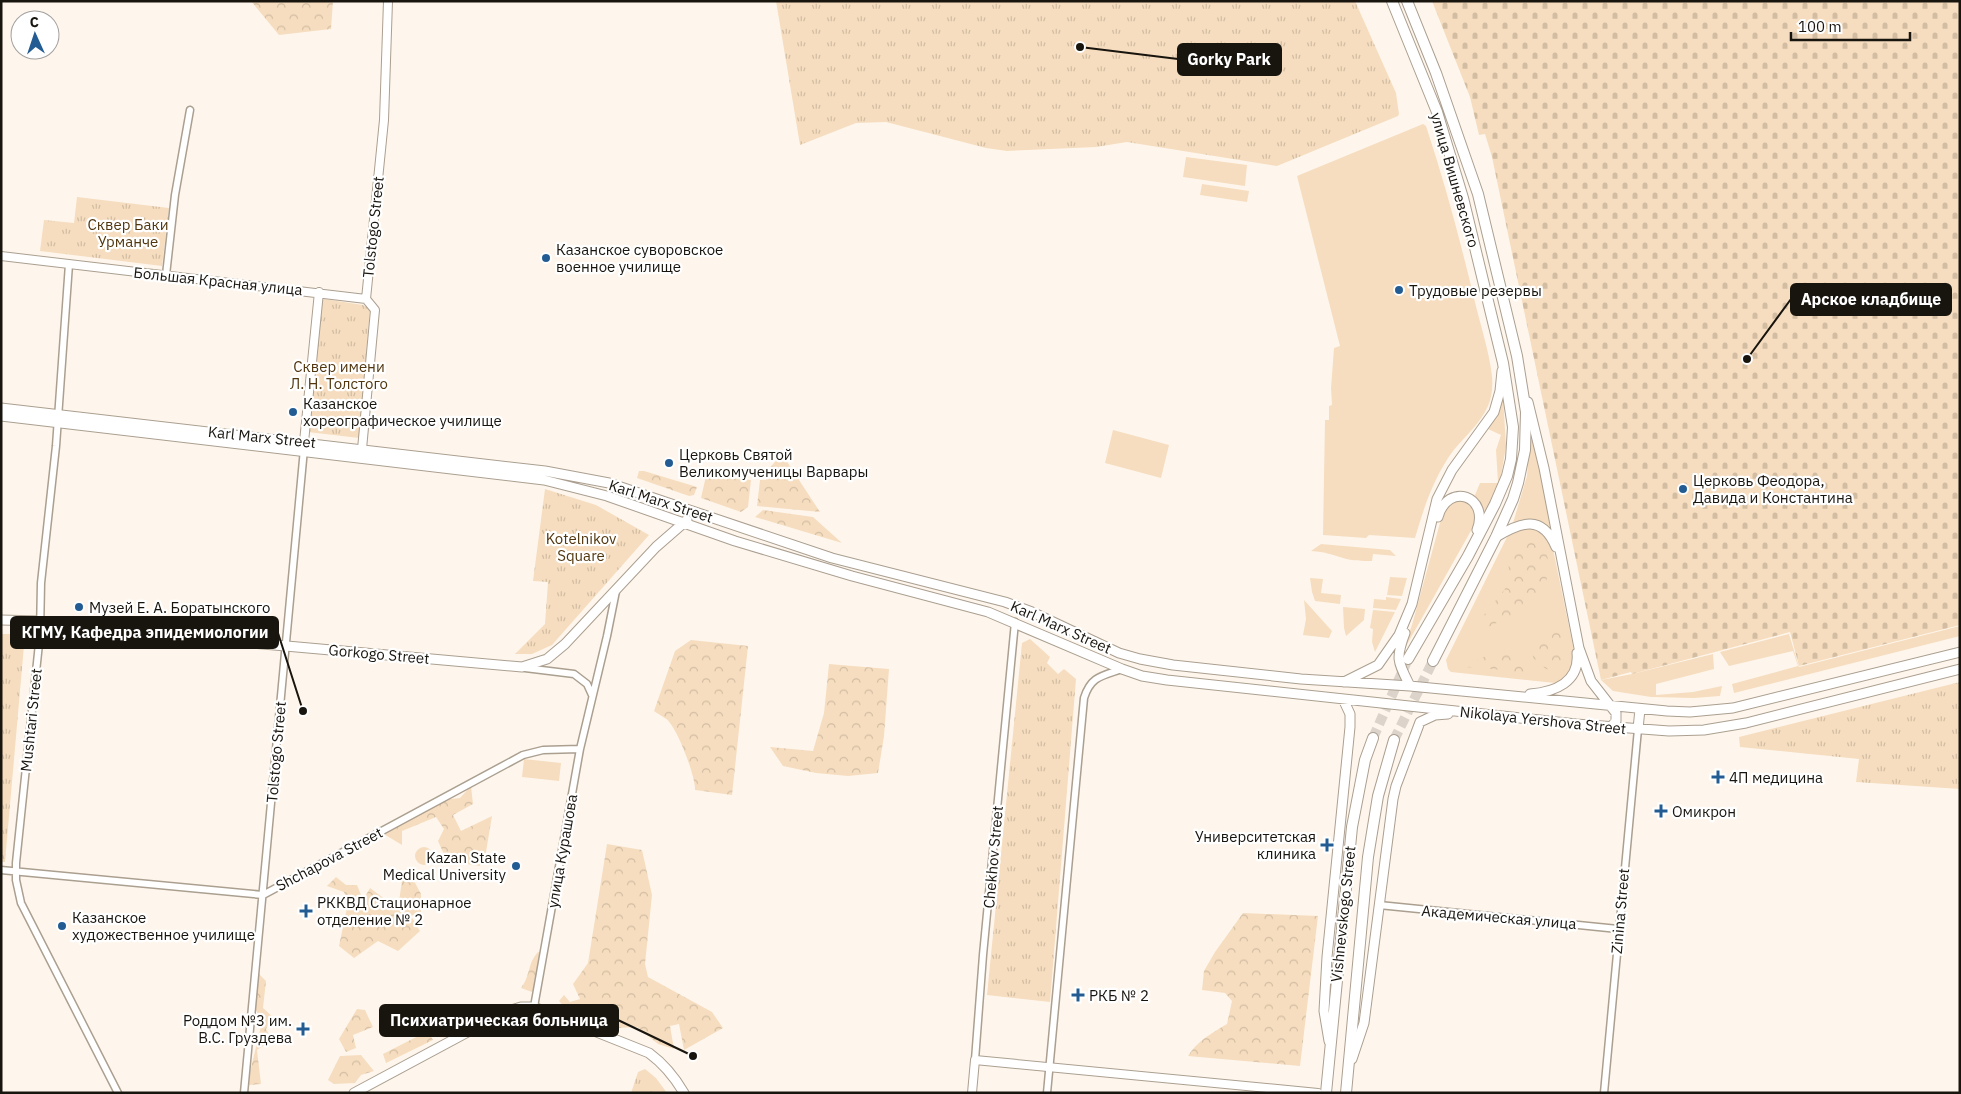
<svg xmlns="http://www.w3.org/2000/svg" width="1961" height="1094" viewBox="0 0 1961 1094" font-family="'IBM Plex Sans',sans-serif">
<defs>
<pattern id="forest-crowns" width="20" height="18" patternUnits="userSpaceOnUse" patternTransform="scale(1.25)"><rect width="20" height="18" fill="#f6ddbf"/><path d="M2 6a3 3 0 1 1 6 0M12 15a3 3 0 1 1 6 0" fill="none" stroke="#d2bda3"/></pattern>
<pattern id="cemetery-stones" width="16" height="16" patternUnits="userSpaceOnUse" patternTransform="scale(1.25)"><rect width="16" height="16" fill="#f6ddbf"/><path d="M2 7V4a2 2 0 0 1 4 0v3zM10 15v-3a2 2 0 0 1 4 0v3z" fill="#d2bda3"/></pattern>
<pattern id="park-tufts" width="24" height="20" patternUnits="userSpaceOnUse" patternTransform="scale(1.25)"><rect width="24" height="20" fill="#f6ddbf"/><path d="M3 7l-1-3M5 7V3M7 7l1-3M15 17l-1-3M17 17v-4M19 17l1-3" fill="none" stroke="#d2bda3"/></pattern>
</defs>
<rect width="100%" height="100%" fill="#fef6ec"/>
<path fill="#f6ddbf" d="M1423,124L1426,126C1445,183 1460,240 1474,298C1480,324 1489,350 1492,376C1493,386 1492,397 1488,406C1480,424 1465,436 1453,451C1434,477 1424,507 1415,538L1369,535L1366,538L1323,535L1325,420H1329V406L1332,405L1331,388L1334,348L1340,346L1297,176Z
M1186,157L1247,165L1245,186L1183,177Z
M1202,184L1249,191L1247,202L1200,195Z
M1503,397L1506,446L1500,482H1498L1496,450L1501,435L1488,429L1495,418Z
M1113,430L1169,445L1161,478L1105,463Z
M1533,438L1553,535C1539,523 1533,515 1513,523L1527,476L1530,439Z
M1480,483H1499L1487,512L1485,513C1476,495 1469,497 1451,496L1453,493L1460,491L1475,495Z
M1455,501C1471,501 1473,505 1477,520L1400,657L1412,625L1443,512Z
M1521,527L1540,529L1552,544L1573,646C1575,663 1573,670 1562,682L1555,683L1451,672L1448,669L1446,660L1508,535Z
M1321,544L1390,550L1396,556L1373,554L1372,561C1363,561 1352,561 1343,558C1329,554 1326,552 1311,551Z
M1390,577L1407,578L1402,596L1387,595Z
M1310,578L1323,579L1321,593L1341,595L1340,604L1315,601L1312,592Z
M1386,597L1401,599L1396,610L1373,608L1374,599L1386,600Z
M1304,600L1332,631L1329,638L1303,635L1306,619Z
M1343,607L1365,609L1364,620L1346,636L1344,628Z
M1373,610L1395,612L1375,652L1372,642L1373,629L1370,628Z
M1960,626V636L1734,693L1732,684L1798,666L1793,651L1729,666L1720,652L1789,634L1799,667Z
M1713,654L1714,669L1656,684V695L1693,692L1722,686L1720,696L1694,698L1651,697L1613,691L1601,680L1632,674Z
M524,759L561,763L559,781L522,777Z
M415 856a9 9 0 1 1 18 0a9 9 0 1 1-18 0Z"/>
<path fill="url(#forest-crowns)" d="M251,1H333L331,29L279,35Z
M782,454L820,512L757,506L760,480H766L767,471Z
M639,471H644L697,487L694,495L689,496L637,478Z
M706,476L751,480L748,507L741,512L701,498Z
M763,510L813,517L842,543L755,517Z
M1529,536L1541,539C1553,559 1547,577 1543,598L1476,634L1479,621L1505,589L1511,552L1522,539Z
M1552,621L1559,625C1564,645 1569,655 1555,671L1546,669L1533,658L1532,644L1548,628Z
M691,640L748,646L732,795L695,790C696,778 679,734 670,723C667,718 659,715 654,711L675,651Z
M1517,650L1523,653L1535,676L1503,670L1466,667L1487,655Z
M829,664L889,669L884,736L878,773L848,776L816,773L783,766L770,747L813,751L824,713Z
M471,786L473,804L453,815L461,831L492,816L486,852L480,866L447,861L438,841L444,829L436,817L402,831V845L382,833L440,800L460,798Z
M607,844L642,850L652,895L645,964L648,977L712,1012L723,1028L684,1050L679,1024L670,1026L674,1049L658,1044L637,1027L596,1029L592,1018L566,1009L559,1001L564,995L570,1002L580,999L573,984L588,963Z
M336,877L346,885H357L363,900L370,888L398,909L402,880L412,877L421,894V912L411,916L420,931L398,951L378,941L354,958L339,946L348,903L344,892L327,886Z
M1243,913L1318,916L1300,1066L1188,1056C1197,1041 1212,1033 1227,1024L1232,1001L1225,993L1202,990L1204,971L1215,952Z
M538,952L546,955L543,975L532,992L521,988C531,975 527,964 538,952Z
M259,974L266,981L263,1008L273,1017L266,1029L272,1040L257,1050L261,1084L249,1085L250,1072L262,1022L255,1008Z
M357,1009L365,1010L373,1027L353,1035L356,1048L346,1052L339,1039Z
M428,1031L433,1040L386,1063L383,1054Z
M361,1055L374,1071L361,1075L355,1083L334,1084L328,1080L340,1056Z"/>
<path fill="url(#cemetery-stones)" d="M1432,1H1960V625L1799,666L1790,632L1632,674L1631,672L1601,680L1492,157L1485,134L1479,135L1470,97Z"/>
<path fill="url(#park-tufts)" d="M776,1H1355L1396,93L1399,114L1398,116L1277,166L1127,142L1096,147L1007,151L986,148L886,122L856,123L800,145Z
M77,197L169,208L162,266L40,251L44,220L74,223Z
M324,299L363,305L370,309L359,438L308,432L320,303Z
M545,489L596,505L649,535L552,645L532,654H515L545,624L548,582L533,581Z
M1,634H25L5,862H1Z
M1030,639L1050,657L1047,663L1058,674L1064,669L1076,679L1050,1002L987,995L1022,643Z
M1960,682V789L1856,782L1859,759L1740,747L1739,737Z
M645,1069L656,1078L667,1093H631L638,1072Z"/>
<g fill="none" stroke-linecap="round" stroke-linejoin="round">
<path stroke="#dcd4cb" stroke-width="10" stroke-dasharray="10 5" stroke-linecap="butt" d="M1373,738L1408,659
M1394,740L1433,661"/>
<defs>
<path id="minor" d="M69,264L56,446L41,583L40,634L16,863V880L21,903L118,1093
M166,275L175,195L190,110
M525,668L574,674L587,684L592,695
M1,870L263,895L523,755L543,750L580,749
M1379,905L1618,929
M534,1007L580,749L607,636L616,591
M975,1060L983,955L1015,622
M244,1093L304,449
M1047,1093L1084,698C1091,676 1102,676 1122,669
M1604,1093L1638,729"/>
<path id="tertiary" d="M1,256L366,299
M304,442L319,292
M362,449L375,310L366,299L384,120L388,1
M972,1093L975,1060L1318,1093"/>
<path id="secondary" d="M1528,402L1544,468L1579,648L1591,681L1616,713V721L1611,727
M1,408L545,471L609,483L832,558L1005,602L1032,612L1119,653L1140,659L1173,665L1301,679L1410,686L1667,711L1690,712L1733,708L1960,652
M1,416L544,480L607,496L735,541L852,576L988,612L1122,669L1142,676L1167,680L1576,724L1669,731L1704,730L1746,723L1960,669
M1438,517C1448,481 1490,496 1477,530
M1496,537C1521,522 1542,514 1556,547
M1,620L40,621L219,640L522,667L547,659L565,644L656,547L687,520
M1405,633C1395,659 1398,662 1410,686
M1344,682L1378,665L1399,635L1412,604L1437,499L1452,470L1494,412L1500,391L1502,371
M1530,694C1555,692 1580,682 1577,653
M1638,729L1640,709
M1329,1041L1324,1011L1327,957L1350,727V714L1343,699
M1352,1059L1364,1023L1393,799L1396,786L1420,722L1435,715L1448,714
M354,1093L505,1012L521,1007H534L649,1053C664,1064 674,1076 684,1093"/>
<path id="primary" d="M1392,1L1437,112L1463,198L1503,363L1513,427L1511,459L1507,476L1495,504L1468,556L1408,659
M1407,1L1436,73L1478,194L1517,356L1526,412L1525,450L1518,483L1513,499L1496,537L1433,661
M1326,1093L1352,827L1365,760L1373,738
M1346,1093L1368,857L1378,796L1394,740"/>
</defs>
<use href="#minor" stroke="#ab9f90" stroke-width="9"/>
<use href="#tertiary" stroke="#ab9f90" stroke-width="10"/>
<use href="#secondary" stroke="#ab9f90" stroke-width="11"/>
<use href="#primary" stroke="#ab9f90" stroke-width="12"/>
<use href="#minor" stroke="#fff" stroke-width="6"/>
<use href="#tertiary" stroke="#fff" stroke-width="8"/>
<use href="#secondary" stroke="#fff" stroke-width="9"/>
<use href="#primary" stroke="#fff" stroke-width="10"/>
</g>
<g fill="#225c93" stroke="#fff" stroke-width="2">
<circle cx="546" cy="258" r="5"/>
<circle cx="1399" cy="290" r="5"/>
<circle cx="293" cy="412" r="5"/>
<circle cx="669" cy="463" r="5"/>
<circle cx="1683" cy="489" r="5"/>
<circle cx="79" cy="607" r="5"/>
<path d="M1715.5 769.5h5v5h5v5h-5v5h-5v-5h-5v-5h5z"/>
<path d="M1658.5 803.5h5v5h5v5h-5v5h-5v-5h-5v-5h5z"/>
<path d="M1324.5 837.5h5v5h5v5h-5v5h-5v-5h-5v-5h5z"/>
<circle cx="516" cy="866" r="5"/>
<path d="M303.5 903.5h5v5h5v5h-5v5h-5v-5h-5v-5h5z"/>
<circle cx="62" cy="926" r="5"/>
<path d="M1075.5 987.5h5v5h5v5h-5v5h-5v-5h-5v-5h5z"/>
<path d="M300.5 1021.5h5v5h5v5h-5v5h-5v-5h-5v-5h5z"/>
</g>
<g text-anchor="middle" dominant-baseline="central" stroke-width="4.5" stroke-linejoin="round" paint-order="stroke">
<g font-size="15" fill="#18140e" stroke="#fff">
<text transform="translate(1455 180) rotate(74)">улица Вишневского</text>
<text transform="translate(373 227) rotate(-84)">Tolstogo Street</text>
<text transform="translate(218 281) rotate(6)">Большая Красная улица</text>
<text transform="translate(262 437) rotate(6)">Karl Marx Street</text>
<text transform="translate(661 501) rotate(18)">Karl Marx Street</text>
<text transform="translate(1061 627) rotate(24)">Karl Marx Street</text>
<text transform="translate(379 654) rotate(5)">Gorkogo Street</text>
<text transform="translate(31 720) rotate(-84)">Mushtari Street</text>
<text transform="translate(1543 720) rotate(6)">Nikolaya Yershova Street</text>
<text transform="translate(276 752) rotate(-85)">Tolstogo Street</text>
<text transform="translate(562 851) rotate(-80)">улица Курашова</text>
<text transform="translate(993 857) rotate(-85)">Chekhov Street</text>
<text transform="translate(329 859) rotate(-28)">Shchapova Street</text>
<text transform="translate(1620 911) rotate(-85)">Zinina Street</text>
<text transform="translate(1343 914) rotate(-84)">Vishnevskogo Street</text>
<text transform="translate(1499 917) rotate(5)">Академическая улица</text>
</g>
<g font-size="15" fill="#51360e" stroke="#fff">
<text x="128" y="224">Сквер Баки<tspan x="128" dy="17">Урманче</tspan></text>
<text x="339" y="366">Сквер имени<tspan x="339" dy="17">Л. Н. Толстого</tspan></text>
<text x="581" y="538">Kotelnikov<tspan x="581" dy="17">Square</tspan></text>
</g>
<g font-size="15" fill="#18140e" stroke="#fff" text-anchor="start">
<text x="556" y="249">Казанское суворовское<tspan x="556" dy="17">военное училище</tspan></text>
<text x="1409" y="290">Трудовые резервы</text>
<text x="303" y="403">Казанское<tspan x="303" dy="17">хореографическое училище</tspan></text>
<text x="679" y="454">Церковь Святой<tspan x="679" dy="17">Великомученицы Варвары</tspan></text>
<text x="1693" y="480">Церковь Феодора,<tspan x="1693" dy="17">Давида и Константина</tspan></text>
<text x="89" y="607">Музей Е. А. Боратынского</text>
<text x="1729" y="777">4П медицина</text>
<text x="1672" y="811">Омикрон</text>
<text x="1316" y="836" text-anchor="end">Университетская<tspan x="1316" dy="17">клиника</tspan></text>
<text x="506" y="857" text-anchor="end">Kazan State<tspan x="506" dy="17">Medical University</tspan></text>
<text x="317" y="902">РККВД Стационарное<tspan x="317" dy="17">отделение № 2</tspan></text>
<text x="72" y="917">Казанское<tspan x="72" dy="17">художественное училище</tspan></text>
<text x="1089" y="995">РКБ № 2</text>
<text x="292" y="1020" text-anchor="end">Роддом №3 им.<tspan x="292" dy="17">В.С. Груздева</tspan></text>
</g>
</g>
<path fill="none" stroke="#18140e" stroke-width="2" d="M1080 47L1178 59M1747 359L1791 299M303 711L278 633M693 1056L618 1020"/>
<g fill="#18140e" stroke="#fff" stroke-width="2">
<circle cx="1080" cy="47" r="5"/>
<circle cx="1747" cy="359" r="5"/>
<circle cx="303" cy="711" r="5"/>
<circle cx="693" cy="1056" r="5"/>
</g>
<g fill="#18140e" stroke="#18140e" stroke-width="2">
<rect x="1178" y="44" width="103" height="31" rx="5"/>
<rect x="1791" y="284" width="160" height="31" rx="5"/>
<rect x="11" y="617" width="267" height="31" rx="5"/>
<rect x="380" y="1005" width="238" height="31" rx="5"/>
</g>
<g font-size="16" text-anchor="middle" font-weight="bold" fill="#fff">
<text x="1229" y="65">Gorky Park</text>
<text x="1871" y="305">Арское кладбище</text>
<text x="145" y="638">КГМУ, Кафедра эпидемиологии</text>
<text x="499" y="1026">Психиатрическая больница</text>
</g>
<rect width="1961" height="1094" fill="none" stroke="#18140e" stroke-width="5"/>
<g transform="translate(35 35) rotate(357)"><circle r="24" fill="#ffffff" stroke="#a3a19f"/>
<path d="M0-4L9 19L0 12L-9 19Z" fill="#225c93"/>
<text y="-8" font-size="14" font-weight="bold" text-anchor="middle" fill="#18140e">С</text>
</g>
<path d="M1791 32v8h119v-8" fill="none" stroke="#18140e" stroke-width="2.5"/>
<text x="1798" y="32" font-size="15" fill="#18140e" stroke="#ffffff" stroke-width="4" paint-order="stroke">100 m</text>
</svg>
